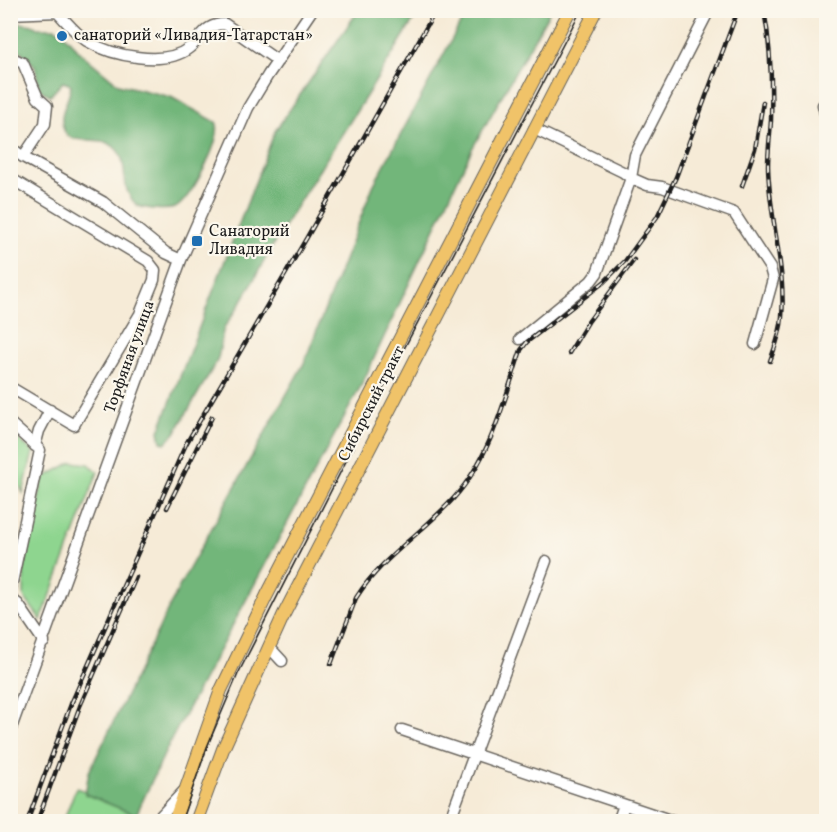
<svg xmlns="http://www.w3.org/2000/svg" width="837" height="832" viewBox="0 0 837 832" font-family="Vollkorn,serif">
<rect width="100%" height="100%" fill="#fbf7ec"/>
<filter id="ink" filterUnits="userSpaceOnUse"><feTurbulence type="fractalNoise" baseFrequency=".0167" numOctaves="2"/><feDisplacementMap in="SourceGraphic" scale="12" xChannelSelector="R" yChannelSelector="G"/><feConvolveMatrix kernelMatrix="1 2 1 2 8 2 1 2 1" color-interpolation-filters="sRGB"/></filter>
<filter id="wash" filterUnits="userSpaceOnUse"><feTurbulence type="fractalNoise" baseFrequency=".008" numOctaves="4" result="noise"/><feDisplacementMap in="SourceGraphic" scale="24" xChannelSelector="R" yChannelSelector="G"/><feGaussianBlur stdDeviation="1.35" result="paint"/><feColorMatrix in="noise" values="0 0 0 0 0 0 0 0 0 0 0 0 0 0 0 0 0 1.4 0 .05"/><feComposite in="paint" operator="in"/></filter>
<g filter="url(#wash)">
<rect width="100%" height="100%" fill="#f6ebd7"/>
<path fill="#8ed58f" stroke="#557856" stroke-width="1.5" d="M17,438L33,452L23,493L13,472Z
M72,462L89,464L98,472L41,620L24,597V570L43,478Z
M76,788L137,809L133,821L63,822Z"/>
<path fill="#72b67a" stroke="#47694b" stroke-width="1.5" d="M358,11H419C375,84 328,155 283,228C263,260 248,296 225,326C220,338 221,350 217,361L175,433L165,443L161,442L159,431L275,131Z
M467,11H550L472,149L363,382L170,742L136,815L85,794L89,772L180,585L304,363L373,186Z
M20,23L33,25L37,28H55L62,32L82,54L118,84L171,97L216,122C225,135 190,202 175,208C166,211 147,209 138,206C116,188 132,162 114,147C99,133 71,148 64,130C57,113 70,101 71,85L63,82L50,96L39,89L35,66L12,42L13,28Z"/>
</g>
<g filter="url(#ink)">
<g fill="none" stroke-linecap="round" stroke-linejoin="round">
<defs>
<path id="minor" d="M10,14L57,12C66,21 76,34 87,41C112,56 165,67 189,48C203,37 204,24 225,24L278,61
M10,57L23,63L38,98L47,106L45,124L23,157L103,202L166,253L181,260
M823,105L826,117
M534,129L623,172L631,178L647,185L662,187L734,213L770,268L773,279L755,344
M10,147L23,157
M10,178L148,261L155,270L154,280L140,314L74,425L10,387
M520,339L591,281L597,273L631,178L635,155L707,14L690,10
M10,423L40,450L10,592
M35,446L39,431L50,410
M10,598L18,604L44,642
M269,647L282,661
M402,730L676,822
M10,731L181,260L248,108L268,75L312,10
M155,822L184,791
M449,822L546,561
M618,822L624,805"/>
<path id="major" d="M174,822L221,690L267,595L570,10
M196,822L223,749L284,614L596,10"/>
</defs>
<use href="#minor" stroke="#68645d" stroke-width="13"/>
<use href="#major" stroke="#68645d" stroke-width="14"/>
<use href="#minor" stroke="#fff" stroke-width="10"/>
<use href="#major" stroke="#f0c369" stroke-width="12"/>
<path stroke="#1c1c1c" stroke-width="1.5" d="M181,822L207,747L238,674L372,410L581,10"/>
<defs>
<path id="rail" d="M764,10C771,47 772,84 771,120C770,136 768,151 768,166C769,217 786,266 782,317C781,333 775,347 770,361
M742,186L755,149L763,102
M569,353L588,322L634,260
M167,508L212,417
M331,664L356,598C381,558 422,533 453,499C490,459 504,401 521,350L527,342L604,282L625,261L657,217L676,177L738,10
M27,822L71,704L186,444L306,239L436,10
M37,822L80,706L136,577"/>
</defs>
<use href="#rail" stroke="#1c1c1c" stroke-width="4.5"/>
<use href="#rail" stroke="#fbf7ec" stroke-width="2" stroke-dasharray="7" stroke-linecap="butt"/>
</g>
</g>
<g fill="#1f6fb2" stroke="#fbf7ec" stroke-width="2">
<circle cx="62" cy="36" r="6"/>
<rect x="191" y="235" width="12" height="12" rx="3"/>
</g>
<g text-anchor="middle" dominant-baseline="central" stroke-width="4.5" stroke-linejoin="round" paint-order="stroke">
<g font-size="16" fill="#1c1c1c" stroke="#fbf7ec" text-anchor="start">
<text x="74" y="36">санаторий «Ливадия-Татарстан»</text>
<text x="209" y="232">Санаторий<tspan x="209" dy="18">Ливадия</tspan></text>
</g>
<g font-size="16" fill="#1c1c1c" stroke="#fbf7ec">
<text transform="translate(130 357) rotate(-70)">Торфяная улица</text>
<text transform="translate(372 404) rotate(-63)">Сибирский тракт</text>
</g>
</g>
<rect width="837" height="832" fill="none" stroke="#fbf7ec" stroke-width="36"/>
</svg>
